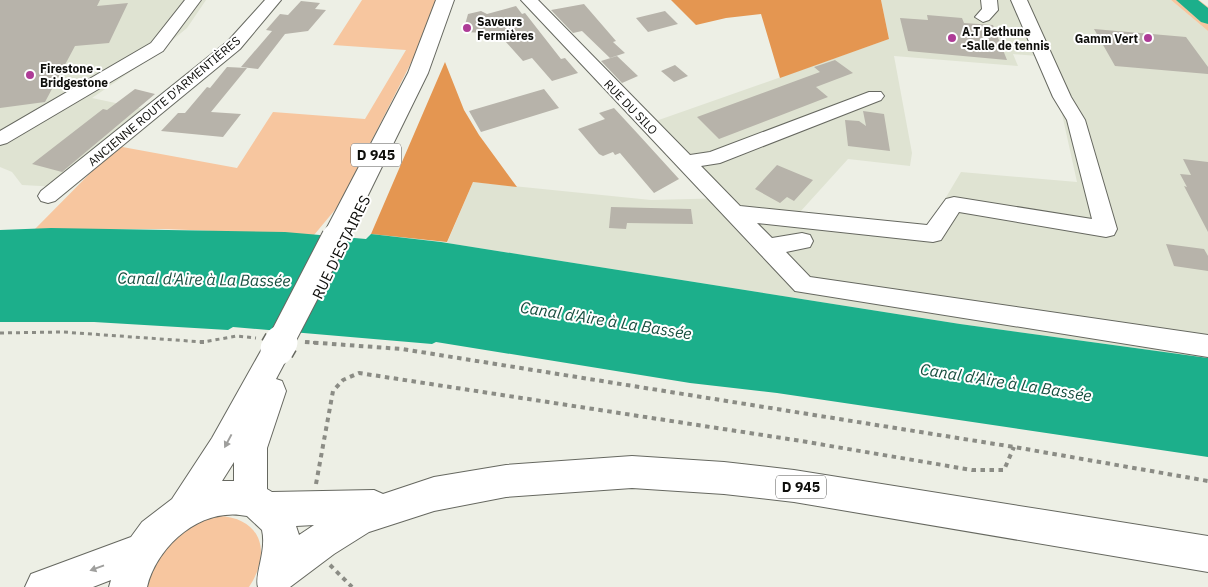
<svg xmlns="http://www.w3.org/2000/svg" width="1208" height="587" viewBox="0 0 1208 587" font-family="'IBM Plex Sans',sans-serif">
<rect width="100%" height="100%" fill="#edefe5"/>
<path fill="#dfe3d2" fill-rule="evenodd" d="M0,0H206L187,28L152,57L92,98L153,111L59,187L22,185L12,172L0,167Z
M881,0H1171L1208,31V358L960,324L447,243L473,182L651,200L730,198L653,122L889,39ZM1013,54L1037,56L1060,105L1077,182L961,172L929,226L800,212L848,159L910,166L912,153L894,56L1018,66Z"/>
<path fill="#f7c69f" d="M362,0H441L418,49L339,205L314,235L165,229H35L117,146L237,168L273,112L365,119L406,50L333,45Z
M1171,0H1199L1208,7V31Z
M219,516C262,518 272,553 249,587H147C153,551 184,524 219,516Z"/>
<path fill="#e49651" d="M671,0H881L889,39L780,78L761,14L726,18L696,25Z
M445,62L464,110L479,135L517,187L473,182L447,242L371,234Z"/>
<path fill="#1caf8b" d="M51,228L285,232L366,239L371,234L441,242L960,324L1208,358V457L777,393L690,383L436,342L432,344L233,327L228,330L94,322H0V230Z"/>
<g fill="none" stroke-linecap="round" stroke-linejoin="round">
<path fill="#1caf8b" fill-rule="evenodd" d="M1176,0H1198L1208,8V24L1201,22Z"/>
</g>
<path fill="#b7b3aa" d="M0,0H100L97,6L128,3L109,43L75,46L45,102L0,108Z
M301,1L320,3L315,9L326,10L308,31L285,34L258,69L241,67L272,31L266,30L280,14L288,15Z
M584,4L616,41L613,42L625,53L610,58L582,31L573,33L551,10Z
M516,6L522,14L525,13L561,59L565,58L578,73L552,81L532,58L523,61L496,31L488,33L463,32L468,14L481,11L487,14Z
M665,11L678,24L648,32L636,18Z
M927,15L962,18L964,23L993,25L1007,60L908,51L900,18L928,20Z
M1094,29L1186,37L1208,67V74L1115,66Z
M617,56L638,76L622,83L601,61Z
M835,60L853,73L816,87L828,97L719,139L697,117L820,72L814,67Z
M675,65L688,76L674,82L661,71Z
M227,67L247,68L211,112L241,114L223,137L161,131L178,113H185L207,87L210,88Z
M135,89L155,94L62,172L32,164L103,109L107,110Z
M544,89L559,108L481,132L469,111Z
M614,108L638,134L679,179L654,193L620,153L615,155L613,152L603,156L599,154L578,129L605,119L599,113Z
M863,111L884,114L890,151L848,146L845,120L859,121L866,126Z
M1183,159L1208,162V232L1184,186L1187,187L1180,174L1191,175Z
M777,165L813,180L794,201L787,197L780,203L755,189Z
M611,207L691,209L693,224L627,223L626,229L609,228Z
M1166,244L1204,249L1208,256V271L1174,266Z"/>
<g fill="none" stroke-linecap="round" stroke-linejoin="round">
<defs>
<path id="minor" d="M185,0H201L163,51L7,143L0,145V131L151,43Z
M265,0H281L240,49L55,201L48,203L41,201L38,196L41,191L228,41Z
M521,0H538L690,155L710,152L869,92H881L884,96L881,100L720,163L701,166L740,206L927,225L946,199L954,197L1092,219L1067,120L1053,97L1011,0H1027L1071,97L1085,120L1117,229L1114,235L1106,237L959,212L941,240L933,242L757,223L772,238L802,233L810,235L813,241L810,247L786,252L810,277L1208,335V357L795,291Z
M981,0H997L998,10L989,20L983,22L975,17L982,9Z"/>
<path id="major" d="M436,0H454L428,73L344,244L335,246L326,244L322,237L408,73Z
M277,337L287,340L292,349L276,379L282,381L286,391L267,448V489L272,492L374,490L383,494L434,477L506,465L632,456L724,462L794,470L1208,536V572L794,502L724,494L632,488L506,497L434,511L369,532L334,554L290,587H258C254,575 267,551 262,530L247,516C202,506 157,545 147,587H109L111,580L93,587H25L31,574L131,537L142,522L172,499L212,438L267,340ZM234,462V481H222ZM314,525L299,535L296,526Z"/>
</defs>
<use href="#minor" stroke="#666860" stroke-width="2"/>
<use href="#major" stroke="#666860" stroke-width="2"/>
<path stroke="#8b8c85" stroke-width="3" stroke-dasharray="4 4" stroke-linecap="butt" d="M0,333L63,332L203,342L237,336L256,338
M305,342L319,343"/>
<path stroke="#8b8c85" stroke-width="4" stroke-dasharray="4.5 4.5" stroke-linecap="butt" d="M200,342H204
M305,342L402,349L1014,447L1208,481
M316,484L333,391L343,380L359,373L795,440L972,470H1004L1014,447
M330,565L352,587"/>
<use href="#minor" fill="#fff" fill-rule="evenodd"/>
<use href="#major" fill="#fff" fill-rule="evenodd"/>
<defs>
<path id="major-bridge-far1" d="M280,343L335,237"/>
<path id="major-bridge" d="M277,349L281,342"/>
</defs>
<use href="#major-bridge-far1" stroke="#666860" stroke-width="28" stroke-linecap="butt"/>
<use href="#major-bridge" stroke="#666860" stroke-width="36" stroke-linecap="butt"/>
<use href="#major-bridge-far1" stroke="#fff" stroke-width="26"/>
<use href="#major-bridge" stroke="#fff" stroke-width="33"/>
</g>
<defs><path id="oneway-solid" d="M-6-.8H1V-3.2L6.5 0L1 3.2V.8H-6Z" transform="scale(1.25)"/></defs>
<g fill="#9f9f9d">
<use href="#oneway-solid" transform="translate(228 441) rotate(118)"/>
<use href="#oneway-solid" transform="translate(97 568) rotate(160)"/>
</g>
<g fill="#ae3c97" stroke="#fff" stroke-width="2">
<circle cx="467" cy="28" r="5"/>
<circle cx="952" cy="38" r="5"/>
<circle cx="1148" cy="38" r="5"/>
<circle cx="30" cy="75" r="5"/>
</g>
<g text-anchor="middle" dominant-baseline="central" stroke-width="4" stroke-linejoin="round" paint-order="stroke">
<g font-size="12" font-weight="bold" fill="#0e0e0b" stroke="#fff" text-anchor="start">
<text x="477" y="21">Saveurs<tspan x="477" dy="14">Fermières</tspan></text>
<text x="962" y="31">A.T Bethune<tspan x="962" dy="14">-Salle de tennis</tspan></text>
<text x="1138" y="38" text-anchor="end">Gamm Vert</text>
<text x="40" y="68">Firestone -<tspan x="40" dy="14">Bridgestone</tspan></text>
</g>
<g font-size="12" fill="#0e0e0b" stroke="#fff">
<text transform="translate(164 101) rotate(-40)">ANCIENNE ROUTE D'ARMENTIÈRES</text>
<text transform="translate(631 107) rotate(46)">RUE DU SILO</text>
</g>
<g fill="#fff" stroke="#565654" stroke-width="1">
<rect x="351" y="143.5" width="50" height="23" rx="4"/>
<rect x="776" y="475.5" width="50" height="23" rx="4"/>
</g>
<g font-size="14" font-weight="bold" fill="#0e0e0b">
<text x="376" y="155">D 945</text>
<text x="801" y="487">D 945</text>
</g>
<g font-size="15" fill="#0e0e0b" stroke="#fff">
<text transform="translate(341 247) rotate(-64)">RUE D'ESTAIRES</text>
</g>
<g font-size="16" font-style="italic" fill="#164d3e" stroke="#fff">
<text transform="translate(204 279) rotate(1)">Canal d'Aire à La Bassée</text>
<text transform="translate(606 320) rotate(9)">Canal d'Aire à La Bassée</text>
<text transform="translate(1006 382) rotate(9)">Canal d'Aire à La Bassée</text>
</g>
</g>
</svg>
